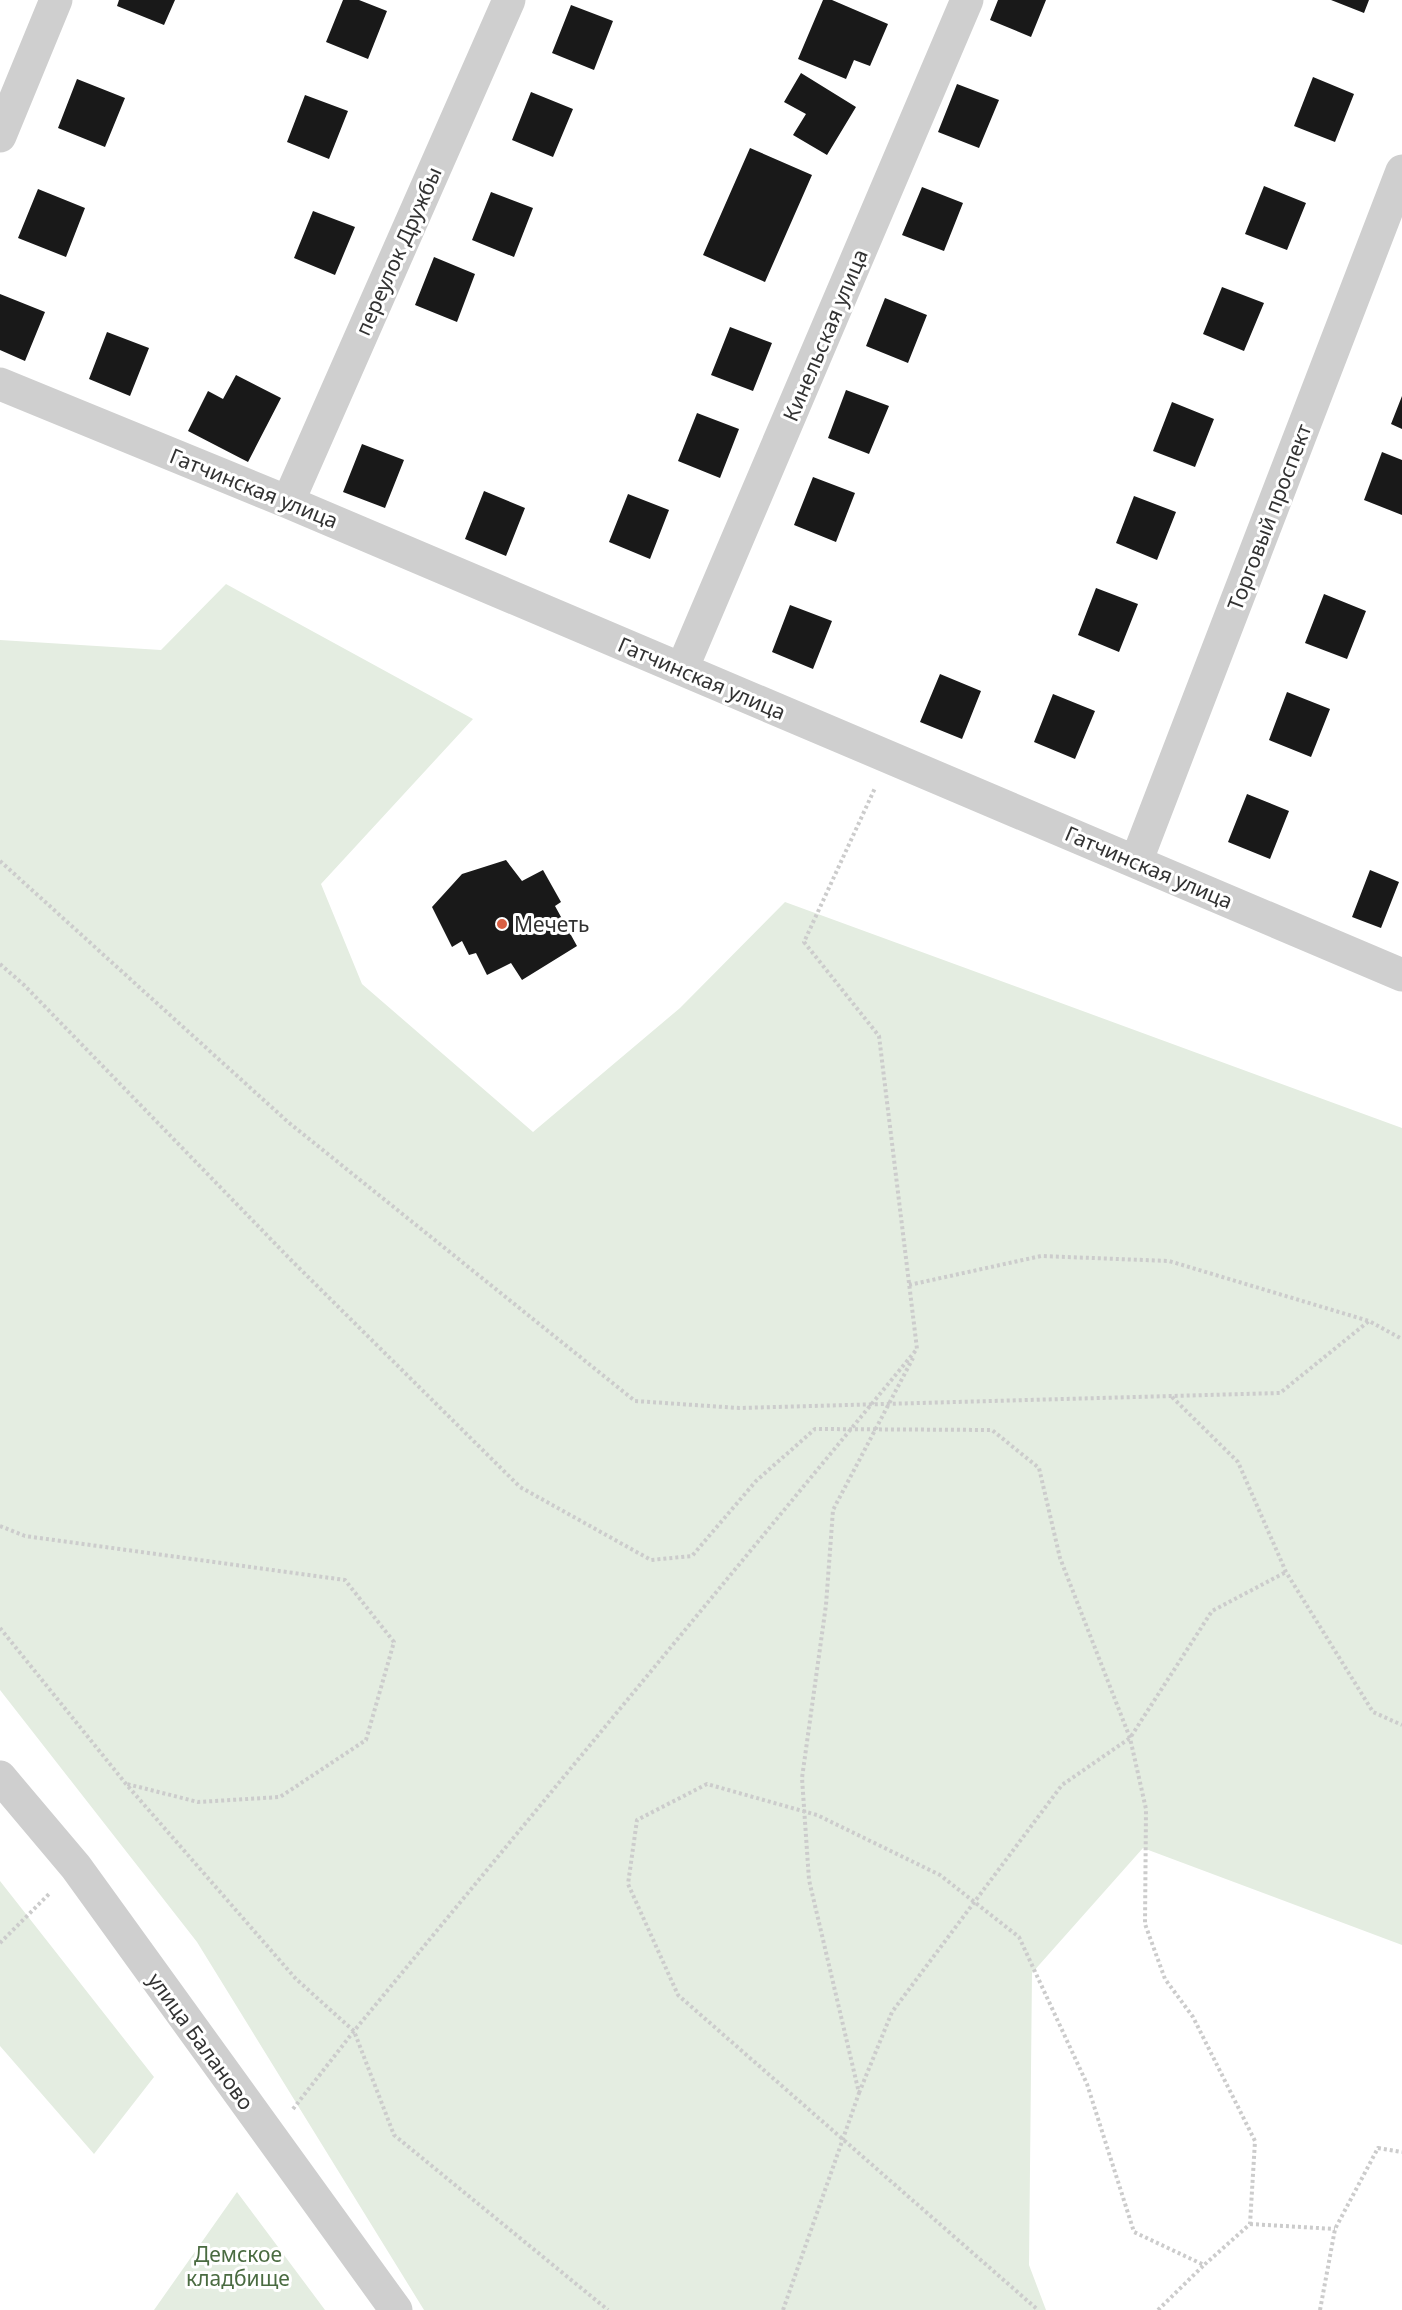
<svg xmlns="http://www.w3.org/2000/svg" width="1402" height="2310" viewBox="0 0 1402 2310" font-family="'Noto Sans',sans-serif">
<rect width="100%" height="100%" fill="#fff"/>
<path fill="#e4ede1" d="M226,584L473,719L321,884L362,984L533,1132L680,1008L785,902L1402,1128V1945L1143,1848L1032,1973L1029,2265L1046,2310H424L197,1942L0,1690V640L161,650Z
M0,1881L154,2077L94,2154L0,2046Z
M237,2192L325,2310H154Z"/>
<path fill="#191919" d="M119,0H175L164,25L117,6Z
M343,0H359L387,11L368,59L326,42Z
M823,0H832L888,24L870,66L854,60L846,79L798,59Z
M998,0H1046L1031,37L990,20Z
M1331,0H1369L1364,13Z
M571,5L613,21L594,70L552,53Z
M801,73L856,107L827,155L793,135L806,114L784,102Z
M1313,77L1354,94L1335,142L1294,126Z
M77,79L125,98L105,147L58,128Z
M957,84L999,100L979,148L938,132Z
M531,92L573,109L553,157L512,140Z
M305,95L348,111L329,159L287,142Z
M750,148L812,175L765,282L703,255Z
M1264,186L1306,203L1287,250L1245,234Z
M922,187L963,203L944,251L902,235Z
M38,189L85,208L66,257L18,238Z
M491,192L533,208L514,257L472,240Z
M313,211L355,227L335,275L294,258Z
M434,257L475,274L457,322L415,305Z
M1222,287L1264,303L1244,351L1203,334Z
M0,294L45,312L25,361L0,350Z
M885,298L927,315L908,363L866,346Z
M730,327L772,343L753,391L711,375Z
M107,332L149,348L130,396L89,379Z
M236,375L281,398L248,462L188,431L208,391L223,399Z
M846,390L889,406L869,454L828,438Z
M1402,396V429L1391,424Z
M1172,402L1214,419L1195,467L1153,451Z
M697,413L739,429L720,478L678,461Z
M362,444L404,460L385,508L343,492Z
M1382,452L1402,460V515L1364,500Z
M813,477L855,493L836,542L794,525Z
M484,491L525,508L506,556L465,539Z
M628,494L669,510L650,559L609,542Z
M1134,496L1176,512L1157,560L1116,543Z
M1096,588L1138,604L1119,652L1078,635Z
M1324,594L1366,611L1347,659L1305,643Z
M790,605L832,621L813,669L772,652Z
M940,674L981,691L962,739L920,722Z
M1287,692L1330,709L1311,757L1269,740Z
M1053,694L1095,711L1075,759L1034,742Z
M1247,794L1289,811L1270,859L1228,842Z
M506,860L522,881L543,870L561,902L555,906L577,946L522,980L511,963L487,975L476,953L469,955L462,941L452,947L432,907L462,874Z
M1370,870L1399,882L1381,928L1352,917Z"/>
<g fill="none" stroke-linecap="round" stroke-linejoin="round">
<path stroke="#ccc" stroke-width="4" stroke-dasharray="3 3" stroke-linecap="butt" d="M0,861L288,1122L635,1401L739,1408L1280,1393L1369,1321L1402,1339
M0,964L24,985L291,1260L520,1487L651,1560L692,1556L756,1481L815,1429L992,1430L1039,1468L1060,1558L1130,1738L1146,1809L1145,1924L1165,1979L1193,2017L1255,2141L1250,2224L1204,2265L1134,2232L1087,2084L1019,1937L940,1875L817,1815L707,1784L637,1820L628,1884L678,1995L1038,2310
M909,1285L1041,1256L1169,1261L1369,1321
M1172,1397L1238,1462L1286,1572L1373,1712L1402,1725
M0,1526L25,1536L345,1580L394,1642L366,1740L280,1797L198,1802L127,1784
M0,1628L126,1784L296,1979L354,2031L394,2135L608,2310
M0,1943L50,1893
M859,2093L892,2012L1062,1785L1130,1738L1212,1611L1286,1572
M293,2109L354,2031L917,1349L879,1036L804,942L875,788
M1250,2224L1335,2229
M783,2310L859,2093L809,1880L802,1778L826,1605L833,1510L913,1358
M1158,2310L1204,2265
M1320,2310L1335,2229L1378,2148L1402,2152"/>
<path stroke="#cfcfcf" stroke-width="33" d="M0,136L56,0
M0,384L288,502L1402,975
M288,502L509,0
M682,669L967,0
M1136,862L1402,171
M0,1777L76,1867L396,2310"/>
</g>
<circle fill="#d95f43" stroke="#fff" stroke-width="2" cx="502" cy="924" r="6"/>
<g text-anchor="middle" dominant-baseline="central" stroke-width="6" stroke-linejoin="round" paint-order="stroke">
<g font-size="21" fill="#323232" stroke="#fff">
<text transform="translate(398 251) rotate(-66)">переулок Дружбы</text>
<text transform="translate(825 335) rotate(-67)">Кинельская улица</text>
<text transform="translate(254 488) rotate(22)">Гатчинская улица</text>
<text transform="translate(1269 517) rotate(-69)">Торговый проспект</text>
<text transform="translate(702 678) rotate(23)">Гатчинская улица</text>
<text transform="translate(1149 867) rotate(23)">Гатчинская улица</text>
<text transform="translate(201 2041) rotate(54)">улица Баланово</text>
</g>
<g font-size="21" fill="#323232" stroke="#fff" text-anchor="start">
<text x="514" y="924">Мечеть</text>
</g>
<g font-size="21" fill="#4a6b41" stroke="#fff">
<text x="238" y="2254">Демское<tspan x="238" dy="24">кладбище</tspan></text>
</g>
</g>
</svg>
